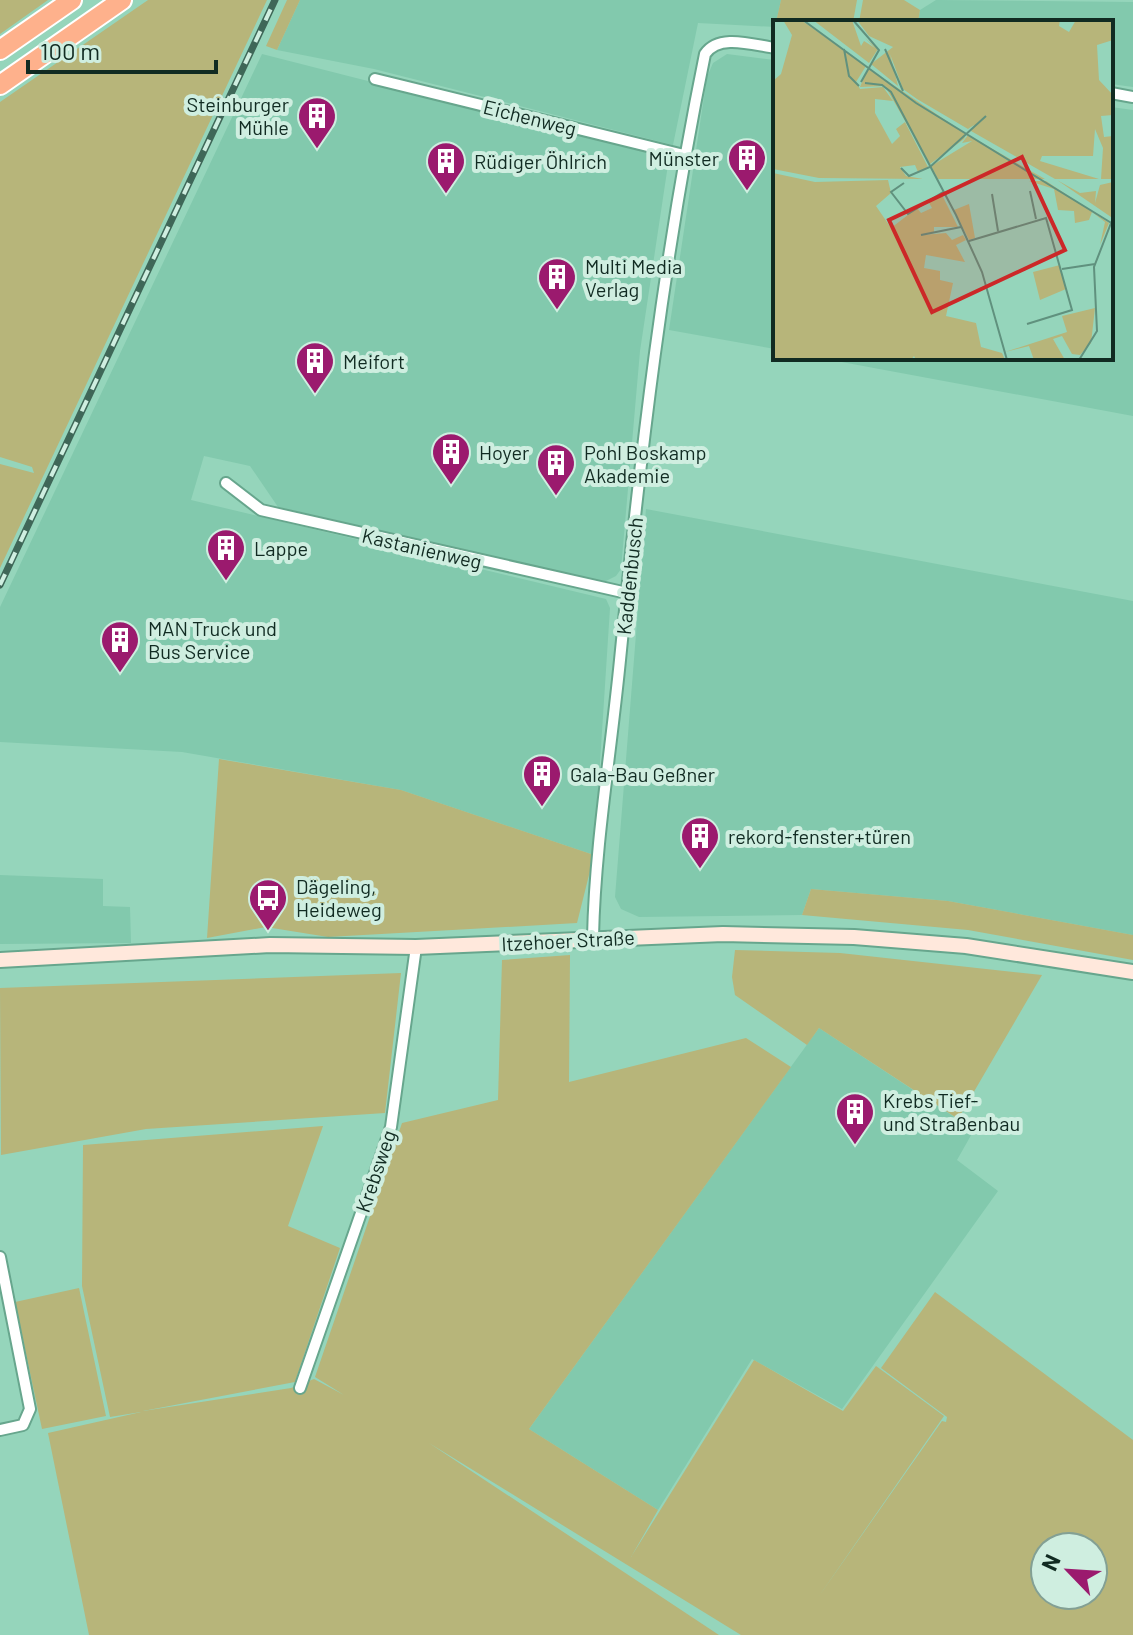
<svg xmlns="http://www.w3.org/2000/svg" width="1133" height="1635" viewBox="0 0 1133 1635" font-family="Barlow,sans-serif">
<rect width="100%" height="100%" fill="#95d5bb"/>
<path fill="#82c9ad" d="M300,0H781L775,27L698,23L673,145L374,69L277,50Z
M936,0L1133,2V87L1111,84V22H918L920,10Z
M262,54L669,158L640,351L621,569L616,576L604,582L278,507L250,466L204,456L191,500L606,599L610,608L594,855L401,790L182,752L0,742V607Z
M727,54L775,60V349L669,330L707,77L713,63Z
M1111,107L1133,110V416L820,358H1111Z
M646,509L1133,601V935L948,901L811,889L802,915L639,917L621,909L615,897Z
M0,875L103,879V906L130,907L131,943L0,944Z
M819,1028L974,1130L957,1160L998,1191L842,1409L752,1359L658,1510L529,1429Z"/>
<path fill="#b7b57a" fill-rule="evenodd" d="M0,0H48L0,34Z
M148,0H267L0,568V464L34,473L32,467L0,457V102Z
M287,0H300L277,50L266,46Z
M781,0H857L853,22H776Z
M863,0H904L920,10L918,22H859Z
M219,759L401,790L594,855L577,923L328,937L266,927L207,938Z
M811,889L948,901L1133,935V960L968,930L802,915Z
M735,950L840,953L1042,975L958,1119L819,1028L807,1045L735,995L732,977Z
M570,955L569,1082L746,1038L791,1067L529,1429L658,1510L631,1557L754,1360L843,1411L876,1366L944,1416L817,1599L942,1421L946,1422L947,1417L881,1368L935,1292L1133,1440V1635H741L429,1443L719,1635H89L48,1433L141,1412L110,1417L82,1286L83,1145L323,1126L288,1226L340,1248L295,1382L143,1411L291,1388L314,1379L344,1395L315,1377L402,1123L498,1100L502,960ZM1045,1547H1093V1595H1045Z
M401,973L385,1113L146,1129L1,1155L0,988Z
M79,1288L106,1416L42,1429L15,1302Z"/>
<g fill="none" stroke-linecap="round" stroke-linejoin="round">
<defs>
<path id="minor" d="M375,79L684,155
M1111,93L1133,97
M226,483L261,510L627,593
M593,937C595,845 611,752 620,660C640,457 664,254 705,54C719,33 753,45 775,48
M0,1257L30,1409L23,1425L0,1430
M300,1388L391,1127L416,947"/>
<path id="secondary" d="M0,960L270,945L416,947L723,934L854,937L966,946L1133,972"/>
<path id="motorway" d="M0,50L72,0
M0,85L122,0"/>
</defs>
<use href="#minor" stroke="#67a68d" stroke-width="14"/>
<use href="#secondary" stroke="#67a68d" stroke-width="18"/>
<use href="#motorway" stroke="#fff" stroke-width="22"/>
<use href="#minor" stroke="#fff" stroke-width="10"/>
<use href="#secondary" stroke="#ffe8dc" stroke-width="14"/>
<use href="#motorway" stroke="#feb18c" stroke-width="18"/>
<defs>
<path id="rail" d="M0,585L275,0"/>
</defs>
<use href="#rail" stroke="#3f6758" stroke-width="7"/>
<use href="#rail" stroke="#cfeee0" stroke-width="4" stroke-dasharray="12" stroke-linecap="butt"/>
</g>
<defs>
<symbol id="building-pin" viewBox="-11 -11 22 30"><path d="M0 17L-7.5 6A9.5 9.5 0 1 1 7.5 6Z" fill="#9b1a6e" stroke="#cfeee0"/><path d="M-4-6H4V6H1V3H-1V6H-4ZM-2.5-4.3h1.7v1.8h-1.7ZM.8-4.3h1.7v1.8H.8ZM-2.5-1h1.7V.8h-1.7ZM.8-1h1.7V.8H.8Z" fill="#fff"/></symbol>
<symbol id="bus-pin" viewBox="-11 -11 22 30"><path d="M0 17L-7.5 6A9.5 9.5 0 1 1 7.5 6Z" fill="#9b1a6e" stroke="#cfeee0"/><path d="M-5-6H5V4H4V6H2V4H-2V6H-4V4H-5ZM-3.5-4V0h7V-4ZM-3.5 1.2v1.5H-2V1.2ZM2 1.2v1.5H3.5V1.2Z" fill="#fff"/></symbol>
</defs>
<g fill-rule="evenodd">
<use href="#building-pin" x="295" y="94" width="44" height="60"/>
<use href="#building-pin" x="725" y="136" width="44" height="60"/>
<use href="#building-pin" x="424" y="139" width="44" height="60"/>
<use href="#building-pin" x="535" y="255" width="44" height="60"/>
<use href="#building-pin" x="293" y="339" width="44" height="60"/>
<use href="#building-pin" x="429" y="430" width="44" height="60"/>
<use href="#building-pin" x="534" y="441" width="44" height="60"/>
<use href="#building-pin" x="204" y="526" width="44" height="60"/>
<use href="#building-pin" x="98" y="618" width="44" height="60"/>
<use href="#building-pin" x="520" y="752" width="44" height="60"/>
<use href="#building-pin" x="678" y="814" width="44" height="60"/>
<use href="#bus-pin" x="246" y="876" width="44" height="60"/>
<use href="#building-pin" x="833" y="1090" width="44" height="60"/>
</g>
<g text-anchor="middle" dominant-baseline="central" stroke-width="8" stroke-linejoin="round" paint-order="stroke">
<g font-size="20" fill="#112b22" stroke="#cfeee0" text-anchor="start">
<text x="289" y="104" text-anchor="end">Steinburger<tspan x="289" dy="23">Mühle</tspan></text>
<text x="719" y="158" text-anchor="end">Münster</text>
<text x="474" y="161">Rüdiger Öhlrich</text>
<text x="585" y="266">Multi Media<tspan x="585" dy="23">Verlag</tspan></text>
<text x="343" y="361">Meifort</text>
<text x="479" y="452">Hoyer</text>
<text x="584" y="452">Pohl Boskamp<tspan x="584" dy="23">Akademie</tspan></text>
<text x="254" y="548">Lappe</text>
<text x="148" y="628">MAN Truck und<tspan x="148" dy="23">Bus Service</tspan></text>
<text x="570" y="774">Gala-Bau Geßner</text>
<text x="728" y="836">rekord-fenster+türen</text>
<text x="296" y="886">Dägeling,<tspan x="296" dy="23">Heideweg</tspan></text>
<text x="883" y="1100">Krebs Tief-<tspan x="883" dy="23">und Straßenbau</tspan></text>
</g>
<g font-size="20" fill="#112b22" stroke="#cfeee0">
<text transform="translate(530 117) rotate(14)">Eichenweg</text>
<text transform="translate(422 548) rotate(13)">Kastanienweg</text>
<text transform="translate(629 576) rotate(-84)">Kaddenbusch</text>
<text transform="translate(568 940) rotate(-3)">Itzehoer Straße</text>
<text transform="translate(375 1171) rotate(-71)">Krebsweg</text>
</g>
</g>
<g transform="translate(773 20)">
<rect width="340" height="340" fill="#95d5bb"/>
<path d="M10,0H28L93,46L83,62L74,45L87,69L110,67L120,81L102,79V93L119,124L127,116L123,109L132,102L155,147L145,152L142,145L127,147L133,156L150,159L46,158L0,149V61L8,54L19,15ZM40,0H79L88,26L91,21L102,28L92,18L105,29L96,43ZM84,0H287L286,6L296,12L303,0H340V20L324,25L326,60L340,75V95L328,96L331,117L340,116V159H328L330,128L322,109L320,136H269L267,141L326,159H282L198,111L201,105L195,109L144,79L130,69L117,34L125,66L98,44L120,27L96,16ZM95,48L193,114L191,119L157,144L112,66L87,67ZM195,115L272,159H165L158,146L199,121L189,123ZM0,153L42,162L115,160L118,173L103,186L118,208L144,188L148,193L159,188L155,181L169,175L185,207H161V213L149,215L173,213L179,220L190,215L193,220L183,225L192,242L153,235L151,248L167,251V260L180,263L173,296L203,303L208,327L229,333L232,340H143L141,336L138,340H0ZM284,160L307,173L323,171L322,183L327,165L340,162L338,197ZM256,161H273L336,203L327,225L332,202L319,192L316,200L302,203L301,191L285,190L281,169ZM196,184L202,218L196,220L181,190ZM287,245L293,269L267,280L260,252ZM322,288L318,323L307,335L299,334L289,316L280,319L292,340H261L256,326L232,332L294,312L289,296Z" fill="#b7b57a"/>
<path fill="none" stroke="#60917e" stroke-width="2" d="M30,0L143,83L340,204M80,0L106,30L88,62M71,29L76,56L86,66M112,29L130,71M92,63L109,65L118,72L183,195L209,252L234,340M128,148L136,156L157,147L213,96M131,163L118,172L135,194L170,172M257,171L263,199M219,174L225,211M148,215L188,207M196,221L273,198L299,290L254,304M289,249L322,244M306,340L324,311L321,247L340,198"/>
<path fill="#cc2828" fill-opacity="0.15" stroke="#cc2828" stroke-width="4" d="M249,137L292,230L159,292L116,200Z"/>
<rect width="340" height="340" fill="none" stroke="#112b22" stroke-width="4"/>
</g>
<g transform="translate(1069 1571) rotate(295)"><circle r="38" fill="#cfeee0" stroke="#83a094" stroke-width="2"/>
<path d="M0-6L14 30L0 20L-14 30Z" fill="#9b1a6e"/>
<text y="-12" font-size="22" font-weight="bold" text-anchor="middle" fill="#112b22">N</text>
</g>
<path d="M28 60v12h188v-12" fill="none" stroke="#112b22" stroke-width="4"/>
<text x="40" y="60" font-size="24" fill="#112b22" stroke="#cfeee0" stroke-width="6" paint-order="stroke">100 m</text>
</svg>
